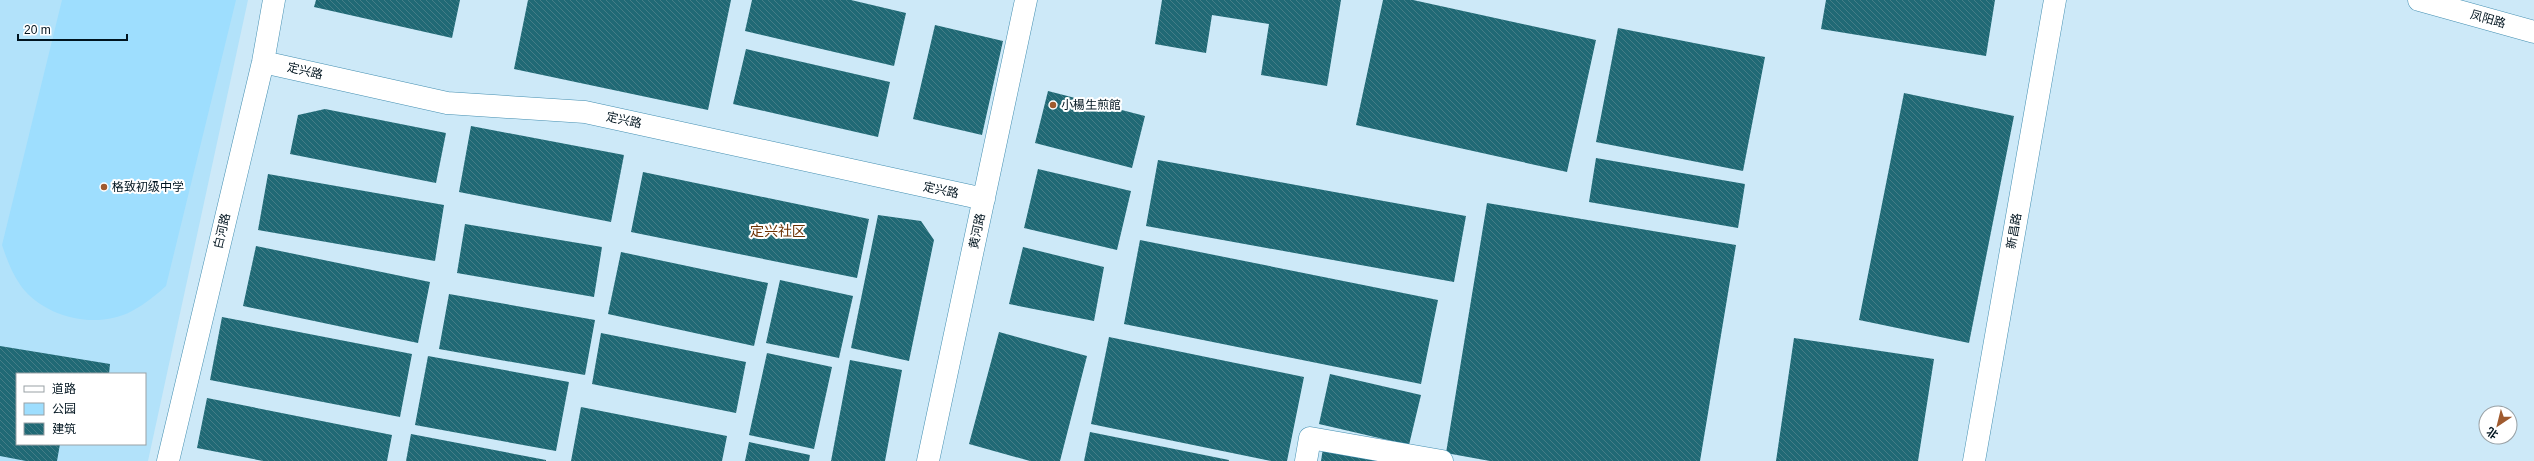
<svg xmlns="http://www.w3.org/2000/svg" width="2534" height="461" viewBox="0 0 2534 461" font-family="Arial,'Noto Sans SC',sans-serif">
<defs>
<pattern id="building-back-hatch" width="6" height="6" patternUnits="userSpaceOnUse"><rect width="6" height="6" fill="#206975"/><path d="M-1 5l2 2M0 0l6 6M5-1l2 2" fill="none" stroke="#447d87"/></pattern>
</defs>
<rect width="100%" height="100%" fill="#cde9f8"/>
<path fill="#b2e2fa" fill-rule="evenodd" d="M0,0H248L148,461H0ZM17,374H145V444H17Z"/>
<path fill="#9edefe" d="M62,0H236L166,286C156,295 145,304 132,311C97,330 45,318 21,286C12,273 7,260 2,245Z"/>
<path fill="url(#building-back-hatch)" d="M316,0H460L452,38L314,7Z
M528,0H731L708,110L514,69Z
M752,0H851L906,13L894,66L745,31Z
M1162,0H1341L1327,86L1261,75L1269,24L1212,15L1206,53L1155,44Z
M1383,0H1413L1596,40L1567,172L1356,125Z
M1826,0H1995L1986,56L1821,29Z
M935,25L1003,41L982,135L913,119Z
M1618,28L1765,57L1743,171L1596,142Z
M746,49L890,82L878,137L733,104Z
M1048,91L1145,116L1132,168L1035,143Z
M1904,93L2014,116L1969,343L1859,320Z
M325,109L446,133L436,183L290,154L298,115Z
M471,126L624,155L611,222L459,192Z
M1596,158L1745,184L1738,228L1589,202Z
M1158,160L1466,216L1454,282L1146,226Z
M1038,169L1131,191L1117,250L1024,228Z
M643,172L869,219L857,278L631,232Z
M268,174L444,205L435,261L258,230Z
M1487,203L1736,245L1700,461H1490L1446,453Z
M878,215L921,221L934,240L909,361L851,348Z
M465,224L602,247L594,297L457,273Z
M1140,240L1438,300L1421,384L1124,324Z
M256,246L430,282L418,343L243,306Z
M1023,247L1104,267L1094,321L1009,304Z
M621,252L768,283L754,346L608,314Z
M780,280L853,296L839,358L766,343Z
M449,294L595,320L585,375L439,349Z
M222,317L412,354L400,417L210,380Z
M999,332L1087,356L1060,461H1030L969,444Z
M601,333L746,362L736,413L592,384Z
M1109,337L1304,377L1287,461H1271L1091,424Z
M1794,338L1934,359L1918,461H1776Z
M0,346L110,364L109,374H17V444H60L57,461H26L0,456Z
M767,353L832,367L814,449L749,435Z
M428,356L569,382L556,451L415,425Z
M850,360L902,370L885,461H831Z
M1330,374L1421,395L1409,445L1319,424Z
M207,398L392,435L387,461H263L197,448Z
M581,407L727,436L722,461H571Z
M1090,432L1229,460V461H1084Z
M411,434L546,460V461H406Z
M749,442L810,455L809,461H745Z
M1323,448L1390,461H1321Z"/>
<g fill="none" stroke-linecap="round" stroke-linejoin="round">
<defs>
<path id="minor" d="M2419,0L2534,32
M263,62L447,103L585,112L984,199
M168,461L263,62L274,0
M928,461L1026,0
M1306,461L1310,438L1442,461
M1974,461L2055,0"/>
</defs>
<use href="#minor" stroke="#448fb1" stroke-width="23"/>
<use href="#minor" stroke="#fff" stroke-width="22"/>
</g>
<g fill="#9f5a2e" stroke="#fff" stroke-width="1.5">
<circle cx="1053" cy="105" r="4"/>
<circle cx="104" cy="187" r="4"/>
</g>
<g text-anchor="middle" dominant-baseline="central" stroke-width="4" stroke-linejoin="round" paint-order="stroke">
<g font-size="12" fill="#00141f" stroke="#fff">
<text transform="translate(2488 19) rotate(16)">凤阳路</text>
<text transform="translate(305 71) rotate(13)">定兴路</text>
<text transform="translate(624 120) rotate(12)">定兴路</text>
<text transform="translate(941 190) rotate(12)">定兴路</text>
<text transform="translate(222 231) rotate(-77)">白河路</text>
<text transform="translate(977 231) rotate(-78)">黄河路</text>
<text transform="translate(2014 231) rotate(-80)">新昌路</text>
</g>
<g font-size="12" fill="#00141f" stroke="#fff" text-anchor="start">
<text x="1061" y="105">小楊生煎館</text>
<text x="112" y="187">格致初级中学</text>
</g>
<g font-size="14" fill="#6d3103" stroke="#fff">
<text x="778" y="231">定兴社区</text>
</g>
</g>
<rect x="16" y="373" width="130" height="72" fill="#ffffff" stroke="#99a1a5"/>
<rect x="24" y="386" width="20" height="6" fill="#ffffff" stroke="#99a1a5"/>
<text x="52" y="393" font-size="12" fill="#00141f">道路</text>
<rect x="24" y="403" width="20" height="12" fill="#9edefe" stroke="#99a1a5"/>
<text x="52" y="413" font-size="12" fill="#00141f">公园</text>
<rect x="24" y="423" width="20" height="12" fill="url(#building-back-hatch)" stroke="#99a1a5"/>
<text x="52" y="433" font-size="12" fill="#00141f">建筑</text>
<g transform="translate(2498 425) rotate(215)"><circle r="19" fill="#ffffff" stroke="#99a1a5"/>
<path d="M0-3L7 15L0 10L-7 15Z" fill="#9f5a2e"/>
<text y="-6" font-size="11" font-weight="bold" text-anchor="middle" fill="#00141f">北</text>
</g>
<path d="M18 34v6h109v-6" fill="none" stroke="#00141f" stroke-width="2"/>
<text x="24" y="34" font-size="12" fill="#00141f" stroke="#ffffff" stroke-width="3" paint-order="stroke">20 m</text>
</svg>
